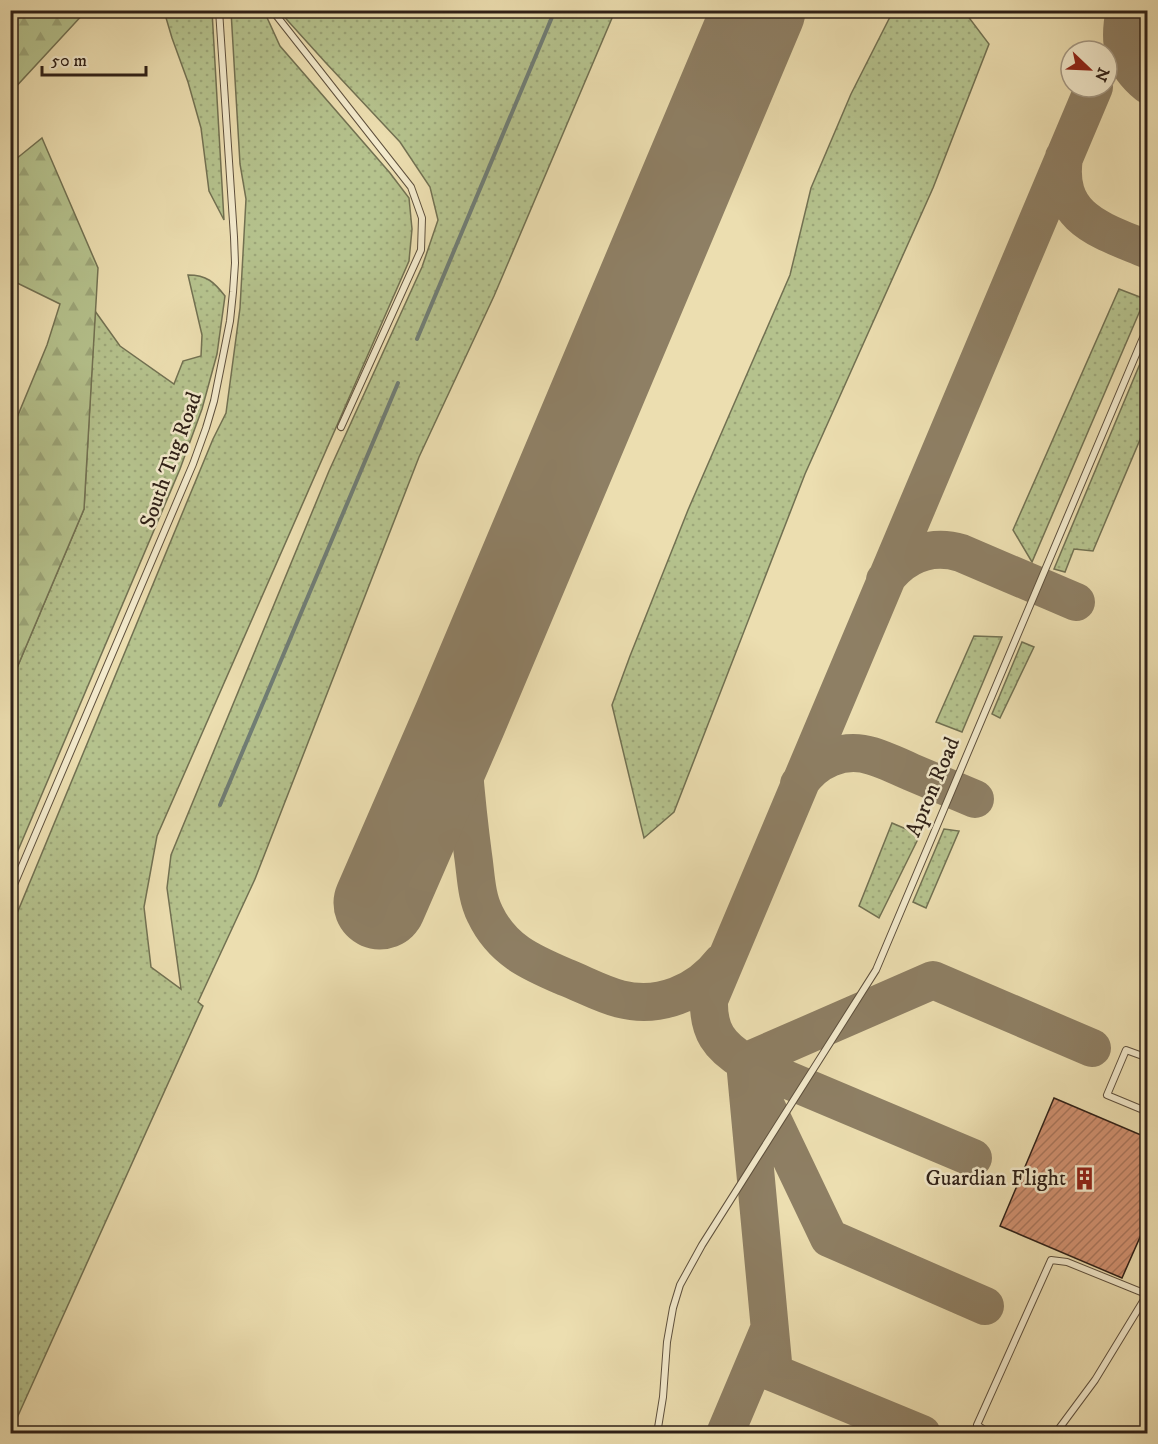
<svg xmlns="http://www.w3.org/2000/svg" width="1158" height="1444" viewBox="0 0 1158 1444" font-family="'IM FELL DW Pica',serif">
<defs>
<pattern id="grass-dots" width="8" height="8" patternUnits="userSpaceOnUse" patternTransform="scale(1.5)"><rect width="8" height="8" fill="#b5c28d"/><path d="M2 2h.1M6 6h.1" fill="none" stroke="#9ca679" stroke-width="1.8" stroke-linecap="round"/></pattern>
<pattern id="forest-firs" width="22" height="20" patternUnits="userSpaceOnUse" patternTransform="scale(1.5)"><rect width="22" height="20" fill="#b5c28d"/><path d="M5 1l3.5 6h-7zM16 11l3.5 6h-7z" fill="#9ca679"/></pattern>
<pattern id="building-hatch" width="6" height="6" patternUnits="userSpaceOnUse" patternTransform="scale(1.5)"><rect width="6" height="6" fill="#d19171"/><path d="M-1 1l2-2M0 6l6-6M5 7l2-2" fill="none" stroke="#aa765c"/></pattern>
</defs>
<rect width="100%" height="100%" fill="#ecdeb0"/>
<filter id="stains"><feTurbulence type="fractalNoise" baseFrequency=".00333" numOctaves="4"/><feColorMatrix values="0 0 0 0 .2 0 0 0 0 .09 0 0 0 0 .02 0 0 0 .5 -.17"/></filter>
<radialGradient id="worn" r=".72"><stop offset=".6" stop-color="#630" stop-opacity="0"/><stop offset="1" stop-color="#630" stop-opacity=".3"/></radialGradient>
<path fill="url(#grass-dots)" stroke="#727152" stroke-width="1.5" d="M164,11H212L224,220L209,191L201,128L188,82L172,38Z
M231,11H264L280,46L390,173L409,198L412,229L409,261L157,836L144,907L151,967L181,989L167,888L171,855L329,471L422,267L438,220L430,187L400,142L326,63L279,11H615L494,296L419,457L255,879L198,1002L203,1006L12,1429L21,1433H11V928L213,439L226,413L240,308L246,199L240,164Z
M893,11H964L989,44L933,188L805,474L674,812L644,838L612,705L630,656L688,510L790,275L811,188L851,94Z
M188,275C207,275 214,282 225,296L217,354L202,409L180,469L11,867V682L84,509L95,311L120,346L174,384L183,361L201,356L202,335Z
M1119,289L1145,299L1032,562L1013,530Z
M1147,347V423L1093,551L1074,549L1065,572L1054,569Z
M974,636L1002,637L962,732L936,722Z
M1022,642L1034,647L1000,718L992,714Z
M892,823L920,835L879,918L859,906Z
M944,829L959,831L926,908L913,902Z"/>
<path fill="url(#forest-firs)" stroke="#727152" stroke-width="1.5" d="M11,10L86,11L11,92L10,11Z
M42,138L98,268L84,509L11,682V432L47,345L60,304L11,280V163Z"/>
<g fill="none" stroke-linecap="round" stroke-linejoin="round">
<path stroke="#707d75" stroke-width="4" d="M417,339L555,10
M220,805L398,383"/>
<path stroke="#8e7f64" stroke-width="38" d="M1125,10C1118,42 1122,64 1148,85
M1064,157C1055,219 1101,230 1148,250
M885,580C904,555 931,544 961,553L1076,602
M460,719C463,764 467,810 473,855C476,875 476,896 485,914C502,950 530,962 565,977C583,984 601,994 620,999C659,1009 698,993 722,962
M799,784C815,760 843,747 872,756C885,760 898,766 911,772C932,781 954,790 975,799
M745,1062L774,1373L922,1434
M745,1062L933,980L1092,1048
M756,1085L829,1238L985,1306
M973,1158L745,1062C719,1046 708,1031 709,1000L1094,87
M725,1434L768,1332"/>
<path stroke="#8e7f64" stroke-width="93" d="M380,903L460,719L759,10"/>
</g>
<path fill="url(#building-hatch)" stroke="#2f2017" stroke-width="1.5" d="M1054,1098L1148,1138V1219L1122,1278L1000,1226Z"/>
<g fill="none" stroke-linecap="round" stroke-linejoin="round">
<defs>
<path id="service" d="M272,10L411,187L422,218L421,250L341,427
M10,894L193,464L206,428L214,401L230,321L233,292L235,263L234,237L219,10
M1148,1058L1126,1050L1107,1095L1148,1112
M657,1434L663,1397L667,1342L673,1308L680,1285L702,1245L876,970L1148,326
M991,1434L977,1425L1051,1260L1067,1262L1146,1294
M1055,1434L1095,1380L1148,1293"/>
<path id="minor" d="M1145,1434L1148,1430"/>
</defs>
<use href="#service" stroke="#5e503d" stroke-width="8"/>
<use href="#minor" stroke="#5e503d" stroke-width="14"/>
<use href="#service" stroke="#f3eacc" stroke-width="6"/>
<use href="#minor" stroke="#f3eacc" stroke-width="12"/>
</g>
<defs>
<symbol id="building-bare" viewBox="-9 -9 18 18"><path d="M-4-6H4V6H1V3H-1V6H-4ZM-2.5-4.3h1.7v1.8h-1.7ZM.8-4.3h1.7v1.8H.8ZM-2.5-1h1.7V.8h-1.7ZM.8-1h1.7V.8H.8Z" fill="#8f2418" stroke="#f3eacc" stroke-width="2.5" paint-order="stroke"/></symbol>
</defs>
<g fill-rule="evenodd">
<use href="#building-bare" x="1068" y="1162" width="33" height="33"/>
</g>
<g text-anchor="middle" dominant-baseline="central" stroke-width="5" stroke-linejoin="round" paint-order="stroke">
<g font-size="22" fill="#2f2017" stroke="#f3eacc">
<text transform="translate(171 460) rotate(-70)">South Tug Road</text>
<text transform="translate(933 787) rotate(-67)">Apron Road</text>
</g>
<g font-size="22" fill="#2f2017" stroke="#f3eacc" text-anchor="end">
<text x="1066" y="1178">Guardian Flight</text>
</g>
</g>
<rect width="1158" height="1444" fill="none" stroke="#ecdeb0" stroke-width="36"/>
<rect x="12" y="12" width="1134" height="1420" fill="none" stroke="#2f2017" stroke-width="3"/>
<rect x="18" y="18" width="1122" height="1408" fill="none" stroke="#2f2017" stroke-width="1.5"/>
<g transform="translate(1089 69) rotate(113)"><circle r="28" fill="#f3eacc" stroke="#a59984" stroke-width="1.5"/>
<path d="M0-4.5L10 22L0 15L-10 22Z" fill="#8f2418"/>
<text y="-9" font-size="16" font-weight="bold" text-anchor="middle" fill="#2f2017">N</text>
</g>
<path d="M42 66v9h104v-9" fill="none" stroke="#2f2017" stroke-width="3"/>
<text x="51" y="66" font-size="18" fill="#2f2017" stroke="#f3eacc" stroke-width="4.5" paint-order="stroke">50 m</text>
<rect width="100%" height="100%" filter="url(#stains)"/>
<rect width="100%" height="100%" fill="url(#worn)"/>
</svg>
